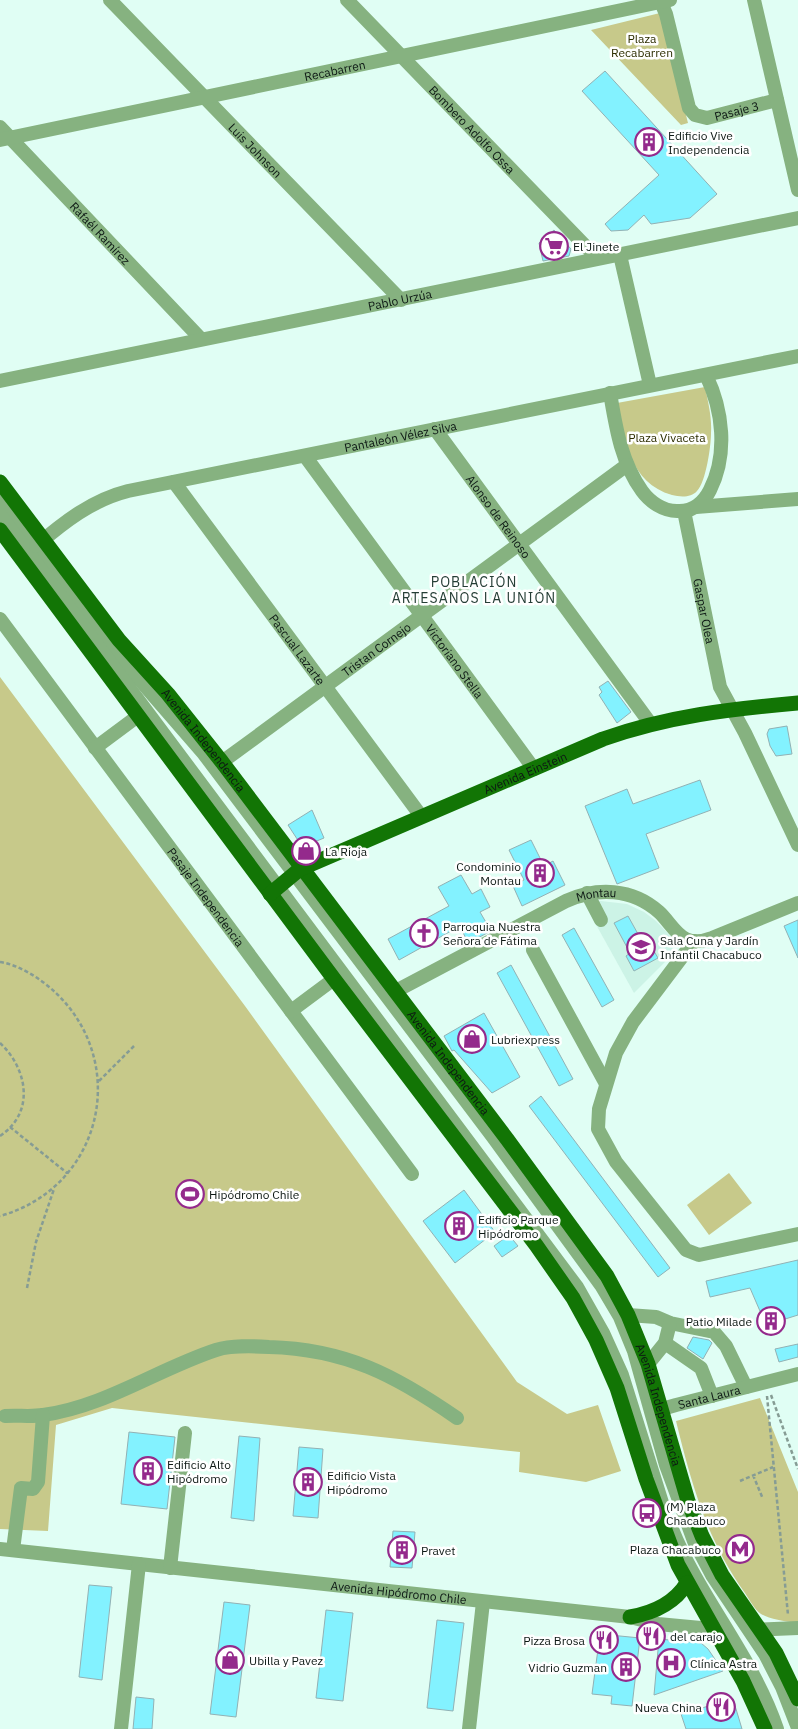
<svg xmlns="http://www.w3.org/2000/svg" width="798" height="1729" viewBox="0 0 798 1729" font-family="'IBM Plex Sans',sans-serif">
<rect width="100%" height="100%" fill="#e0fef4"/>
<path fill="#ccf3e6" d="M601,901L627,904L644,912L656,921L673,939L672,955L634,993L584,903Z"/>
<path fill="#c7c98a" d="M660,13L688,123L681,125L591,30Z
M705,387C708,402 712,417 711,433C711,446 706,482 697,491C691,498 680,497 672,495C630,483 624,440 617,403Z
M0,677L245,1006L517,1382L567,1414L598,1405L621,1471L586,1482L519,1472L520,1452L112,1408L56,1425L48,1531L0,1529Z
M729,1173L752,1203L709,1235L687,1205Z
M760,1398L798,1492V1622C789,1623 769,1619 761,1614C755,1610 749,1599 745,1593C707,1541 691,1482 676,1421Z"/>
<path fill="#83f2ff" stroke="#92b1b4" d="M605,71L717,194L690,218L651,224L644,215L628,230L611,231L605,224L659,175L582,91Z
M554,230L571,249L569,256L543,261L539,243Z
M608,681L631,712L617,723L599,695L602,692L599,687Z
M787,726L792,754L776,756L770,746L767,734L769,729Z
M700,780L711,810L646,834L659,868L617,884L585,806L627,789L633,804Z
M312,810L324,838L307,845H301L288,825Z
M531,840L544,866L553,861L565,885L522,906L513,886L524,880L509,850Z
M461,875L472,894L481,889L490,907L480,912L491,931L468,943L460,926L399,960L388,939L449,906L438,887Z
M628,916L643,943L648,941L658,958L634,971L626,956L630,953L614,923Z
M798,920V958L784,926Z
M574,928L614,1000L602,1007L562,935Z
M511,965L573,1079L559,1086L497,973Z
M484,1013L520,1077L492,1093L454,1050L452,1051L444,1036Z
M541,1096L670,1268L658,1277L529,1106Z
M464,1190L495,1232L455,1263L423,1221Z
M509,1235L518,1246L502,1257L494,1246Z
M798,1260V1315L766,1325L750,1288L710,1297L706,1281Z
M693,1337L709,1340L712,1343L703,1359L687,1348Z
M798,1344V1357L779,1362L775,1349Z
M129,1432L175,1437L167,1509L121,1504Z
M239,1436L260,1438L254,1521L231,1518Z
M299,1447L323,1449L318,1518L293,1516Z
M393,1531L415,1532L412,1568L390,1567Z
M89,1585L112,1587L102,1680L79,1677Z
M224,1602L250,1605L236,1717L210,1714Z
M326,1610L353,1613L343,1701L316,1698Z
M437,1620L464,1623L453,1711L427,1708Z
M600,1634L640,1638L632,1706L611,1704L612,1696L592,1694Z
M659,1639L701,1643L708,1649L723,1671L654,1695Z
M136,1697L154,1699L152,1729H133Z
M733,1699L742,1729H686L681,1714Z"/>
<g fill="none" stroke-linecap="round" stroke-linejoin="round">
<path stroke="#869c94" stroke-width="2.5" stroke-dasharray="4 2.5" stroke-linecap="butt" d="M0,962C20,965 41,979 56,993C131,1065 101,1188 0,1216
M0,1043C27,1068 36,1112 0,1136
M99,1081L135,1045
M10,1127L67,1173
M27,1288L36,1242L54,1189
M771,1395L798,1469
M767,1396L788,1615
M753,1475L763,1499
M740,1481L773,1467"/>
<g stroke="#86b280" stroke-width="14">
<path id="s1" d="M110,0L401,300"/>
<path id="s2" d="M347,0L597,258"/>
<path id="s3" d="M660,0L666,14L689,108L695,115L707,118L777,100"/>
<path d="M754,0L798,190"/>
<path id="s4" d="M0,127L201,339"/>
<path id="s5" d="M0,140L670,0"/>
<path d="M620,255L650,385"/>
<path id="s6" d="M0,381L798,218"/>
<path d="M610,393C616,428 621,462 642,491C650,502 663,511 677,511C693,512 703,504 710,490C728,454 723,410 706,375"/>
<path id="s7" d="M435,429L650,723"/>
<path id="s8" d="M305,456L534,769"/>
<path id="s9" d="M174,482L421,816"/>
<path d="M0,497L106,641L204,754L493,1137L601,1285L620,1317L634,1351L666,1465L694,1541L712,1575L765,1654L782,1687L798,1728"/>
<path d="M696,507L798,499"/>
<path id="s10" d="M684,511L720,687L745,733L798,845"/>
<path d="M0,515L577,1287L603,1333L622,1375L664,1509"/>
<path id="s11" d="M36,546C64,522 92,500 128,491L798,356"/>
<path id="s12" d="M0,619L412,1174"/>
<path d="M95,748L138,716"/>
<path id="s13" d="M222,762L627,465"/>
<path d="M587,893L601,920"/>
<path d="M694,941L633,1022L616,1053L599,1109L598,1129L616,1162L686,1250L699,1255L798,1234"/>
<path d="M533,950L606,1084"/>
<path id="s14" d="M394,992L566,901C597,887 632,888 659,912C668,920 675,934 686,939C695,943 704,941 712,938L798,903"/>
<path d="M291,1011L334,979"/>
<path d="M628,1315L656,1317L670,1323L714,1332L726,1346L746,1387"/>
<path d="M665,1343L701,1368L712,1396"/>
<path d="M648,1364L665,1343L670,1323"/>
<path d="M5,1416C17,1415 31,1417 43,1415C104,1407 158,1369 216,1350C232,1345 252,1346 269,1347C345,1349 395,1375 457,1418"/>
<path id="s15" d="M653,1416L662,1409L676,1405L798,1374"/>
<path d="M672,1529C700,1599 753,1657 777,1729"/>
<path id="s16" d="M0,1549L630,1617L658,1624L722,1630"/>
<path d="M13,1550L21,1488L33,1489L38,1482L43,1415"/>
<path d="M170,1568L185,1433"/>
<path d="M751,1630L798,1628"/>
<path d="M121,1729L139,1564"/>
<path d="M469,1729L483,1602"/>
</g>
<g stroke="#127505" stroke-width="15">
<path id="s17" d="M0,482L119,640L168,694L222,762L507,1139L607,1276L628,1315L648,1364L688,1501L702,1536L722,1575L776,1653L798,1699"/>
<path d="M0,530L334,979L536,1245L573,1298L596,1340L617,1388L646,1479L678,1565L743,1681L765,1729"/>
<path id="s18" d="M270,894L300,869L603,739C668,716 730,709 798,703"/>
<path d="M630,1617C653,1613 674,1604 687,1583"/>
</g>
</g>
<defs>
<symbol id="building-ring" viewBox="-11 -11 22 22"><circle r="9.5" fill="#fff" stroke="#942a8c" stroke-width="1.5"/><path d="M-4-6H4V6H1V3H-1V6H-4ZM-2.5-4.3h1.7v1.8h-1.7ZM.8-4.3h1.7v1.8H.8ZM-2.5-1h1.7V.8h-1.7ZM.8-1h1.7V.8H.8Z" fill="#942a8c"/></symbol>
<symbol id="supermarket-ring" viewBox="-11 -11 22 22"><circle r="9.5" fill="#fff" stroke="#942a8c" stroke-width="1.5"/><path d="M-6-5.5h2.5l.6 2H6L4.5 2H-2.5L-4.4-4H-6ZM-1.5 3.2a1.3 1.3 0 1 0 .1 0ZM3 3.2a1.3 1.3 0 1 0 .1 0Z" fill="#942a8c"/></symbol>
<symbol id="shop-ring" viewBox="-11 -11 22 22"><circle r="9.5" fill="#fff" stroke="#942a8c" stroke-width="1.5"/><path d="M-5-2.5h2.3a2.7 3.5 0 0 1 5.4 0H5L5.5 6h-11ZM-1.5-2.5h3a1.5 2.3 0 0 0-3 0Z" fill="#942a8c"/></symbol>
<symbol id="church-ring" viewBox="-11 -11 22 22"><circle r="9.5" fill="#fff" stroke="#942a8c" stroke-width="1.5"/><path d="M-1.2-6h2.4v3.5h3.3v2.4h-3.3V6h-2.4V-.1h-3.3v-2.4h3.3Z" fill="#942a8c"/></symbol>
<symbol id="school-ring" viewBox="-11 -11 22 22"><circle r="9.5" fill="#fff" stroke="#942a8c" stroke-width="1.5"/><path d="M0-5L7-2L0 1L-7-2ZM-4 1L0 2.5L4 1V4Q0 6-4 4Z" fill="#942a8c"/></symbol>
<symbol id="stadium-ring" viewBox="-11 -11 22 22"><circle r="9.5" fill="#fff" stroke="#942a8c" stroke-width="1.5"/><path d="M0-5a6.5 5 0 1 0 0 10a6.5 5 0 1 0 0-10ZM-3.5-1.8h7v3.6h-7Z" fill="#942a8c"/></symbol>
<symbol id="bus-ring" viewBox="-11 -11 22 22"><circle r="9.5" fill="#fff" stroke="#942a8c" stroke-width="1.5"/><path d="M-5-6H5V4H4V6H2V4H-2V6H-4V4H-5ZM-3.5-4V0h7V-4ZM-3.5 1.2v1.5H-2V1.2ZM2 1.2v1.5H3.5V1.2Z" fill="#942a8c"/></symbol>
<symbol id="metro-ring" viewBox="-11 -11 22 22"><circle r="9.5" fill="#fff" stroke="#942a8c" stroke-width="1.5"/><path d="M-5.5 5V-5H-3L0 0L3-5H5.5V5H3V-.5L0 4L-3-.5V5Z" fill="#942a8c"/></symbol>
<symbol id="restaurant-ring" viewBox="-11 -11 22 22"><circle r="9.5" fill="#fff" stroke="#942a8c" stroke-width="1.5"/><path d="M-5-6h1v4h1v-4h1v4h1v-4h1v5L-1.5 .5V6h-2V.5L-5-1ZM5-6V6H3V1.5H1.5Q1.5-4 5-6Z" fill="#942a8c"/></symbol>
<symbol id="hospital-ring" viewBox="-11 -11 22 22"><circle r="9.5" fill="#fff" stroke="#942a8c" stroke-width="1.5"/><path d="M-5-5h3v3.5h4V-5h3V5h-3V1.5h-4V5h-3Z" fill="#942a8c"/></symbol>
</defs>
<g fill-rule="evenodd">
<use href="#building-ring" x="633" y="126" width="32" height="32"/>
<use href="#supermarket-ring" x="538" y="230" width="32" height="32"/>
<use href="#shop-ring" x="290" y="835" width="32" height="32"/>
<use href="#building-ring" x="524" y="857" width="32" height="32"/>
<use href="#church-ring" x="408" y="917" width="32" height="32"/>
<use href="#school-ring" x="625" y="931" width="32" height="32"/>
<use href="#shop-ring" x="456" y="1023" width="32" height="32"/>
<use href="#stadium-ring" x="174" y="1178" width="32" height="32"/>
<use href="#building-ring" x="443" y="1210" width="32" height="32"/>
<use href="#building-ring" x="755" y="1305" width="32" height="32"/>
<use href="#building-ring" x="132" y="1455" width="32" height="32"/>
<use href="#building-ring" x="292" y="1466" width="32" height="32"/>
<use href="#bus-ring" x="631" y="1497" width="32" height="32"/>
<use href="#metro-ring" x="724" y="1533" width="32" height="32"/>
<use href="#building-ring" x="386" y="1534" width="32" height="32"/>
<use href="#restaurant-ring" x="635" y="1620" width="32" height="32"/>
<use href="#restaurant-ring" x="588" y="1624" width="32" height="32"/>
<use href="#shop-ring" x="214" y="1644" width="32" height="32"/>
<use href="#hospital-ring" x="655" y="1647" width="32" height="32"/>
<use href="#building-ring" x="610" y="1651" width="32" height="32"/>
<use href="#restaurant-ring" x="705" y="1691" width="32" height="32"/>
</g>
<g text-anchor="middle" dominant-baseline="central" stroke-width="5" stroke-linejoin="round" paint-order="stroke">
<g font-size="12" fill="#2c2d00" stroke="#fff">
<text x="642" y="38">Plaza<tspan x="642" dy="14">Recabarren</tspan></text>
<text x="667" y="437">Plaza Vivaceta</text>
</g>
<g font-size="12" fill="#0d1814" stroke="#fff">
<text stroke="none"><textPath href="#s5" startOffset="342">Recabarren</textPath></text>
<text stroke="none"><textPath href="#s3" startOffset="164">Pasaje 3</textPath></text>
<text stroke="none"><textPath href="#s2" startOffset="180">Bombero Adolfo Ossa</textPath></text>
<text stroke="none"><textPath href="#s1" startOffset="209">Luis Johnson</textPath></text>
<text stroke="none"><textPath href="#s4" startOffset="146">Rafaél Ramírez</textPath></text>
<text stroke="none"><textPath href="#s6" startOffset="408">Pablo Urzúa</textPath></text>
<text stroke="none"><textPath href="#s11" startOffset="386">Pantaleón Vélez Silva</textPath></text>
<text stroke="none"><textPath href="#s7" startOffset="108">Alonso de Reinoso</textPath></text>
<text stroke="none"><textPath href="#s10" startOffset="102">Gaspar Olea</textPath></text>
<text stroke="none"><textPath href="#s9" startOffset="208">Pascual Lazarte</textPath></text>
<text stroke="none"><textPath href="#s13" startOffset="191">Tristan Cornejo</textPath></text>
<text stroke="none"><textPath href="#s8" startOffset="254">Victoriano Stella</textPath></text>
<text stroke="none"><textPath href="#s17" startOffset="329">Avenida Independencia</textPath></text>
<text stroke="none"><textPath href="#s18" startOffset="284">Avenida Einstein</textPath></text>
<text stroke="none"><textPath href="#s14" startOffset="226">Montau</textPath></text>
<text stroke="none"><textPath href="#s12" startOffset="346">Pasaje Independencia</textPath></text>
<text stroke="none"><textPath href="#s17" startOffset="734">Avenida Independencia</textPath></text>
<text stroke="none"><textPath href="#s15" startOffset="60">Santa Laura</textPath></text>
<text stroke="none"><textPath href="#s17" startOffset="1139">Avenida Independencia</textPath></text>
<text stroke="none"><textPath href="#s16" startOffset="401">Avenida Hipódromo Chile</textPath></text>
</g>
<g font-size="12" fill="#0d1814" stroke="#fff" text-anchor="start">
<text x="668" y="135">Edificio Vive<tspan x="668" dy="14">Independencia</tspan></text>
<text x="573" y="246">El Jinete</text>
<text x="325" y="851">La Rioja</text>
<text x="521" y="866" text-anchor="end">Condominio<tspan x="521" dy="14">Montau</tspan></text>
<text x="443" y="926">Parroquia Nuestra<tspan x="443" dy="14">Señora de Fátima</tspan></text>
<text x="660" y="940">Sala Cuna y Jardín<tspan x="660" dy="14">Infantil Chacabuco</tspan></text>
<text x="491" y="1039">Lubriexpress</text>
<text x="209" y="1194">Hipódromo Chile</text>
<text x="478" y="1219">Edificio Parque<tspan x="478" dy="14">Hipódromo</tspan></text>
<text x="752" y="1321" text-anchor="end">Patio Milade</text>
<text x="167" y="1464">Edificio Alto<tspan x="167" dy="14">Hipódromo</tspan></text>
<text x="327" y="1475">Edificio Vista<tspan x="327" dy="14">Hipódromo</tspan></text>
<text x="666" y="1506">(M) Plaza<tspan x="666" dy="14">Chacabuco</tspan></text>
<text x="721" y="1549" text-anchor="end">Plaza Chacabuco</text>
<text x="421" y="1550">Pravet</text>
<text x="670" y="1636">del carajo</text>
<text x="585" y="1640" text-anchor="end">Pizza Brosa</text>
<text x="249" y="1660">Ubilla y Pavez</text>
<text x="690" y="1663">Clínica Astra</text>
<text x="607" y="1667" text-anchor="end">Vidrio Guzman</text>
<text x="702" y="1707" text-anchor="end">Nueva China</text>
</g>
<g font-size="14" letter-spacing="1" fill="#253e36" stroke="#fff">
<text x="474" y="582">POBLACIÓN<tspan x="474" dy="16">ARTESANOS LA UNIÓN</tspan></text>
</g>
</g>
</svg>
